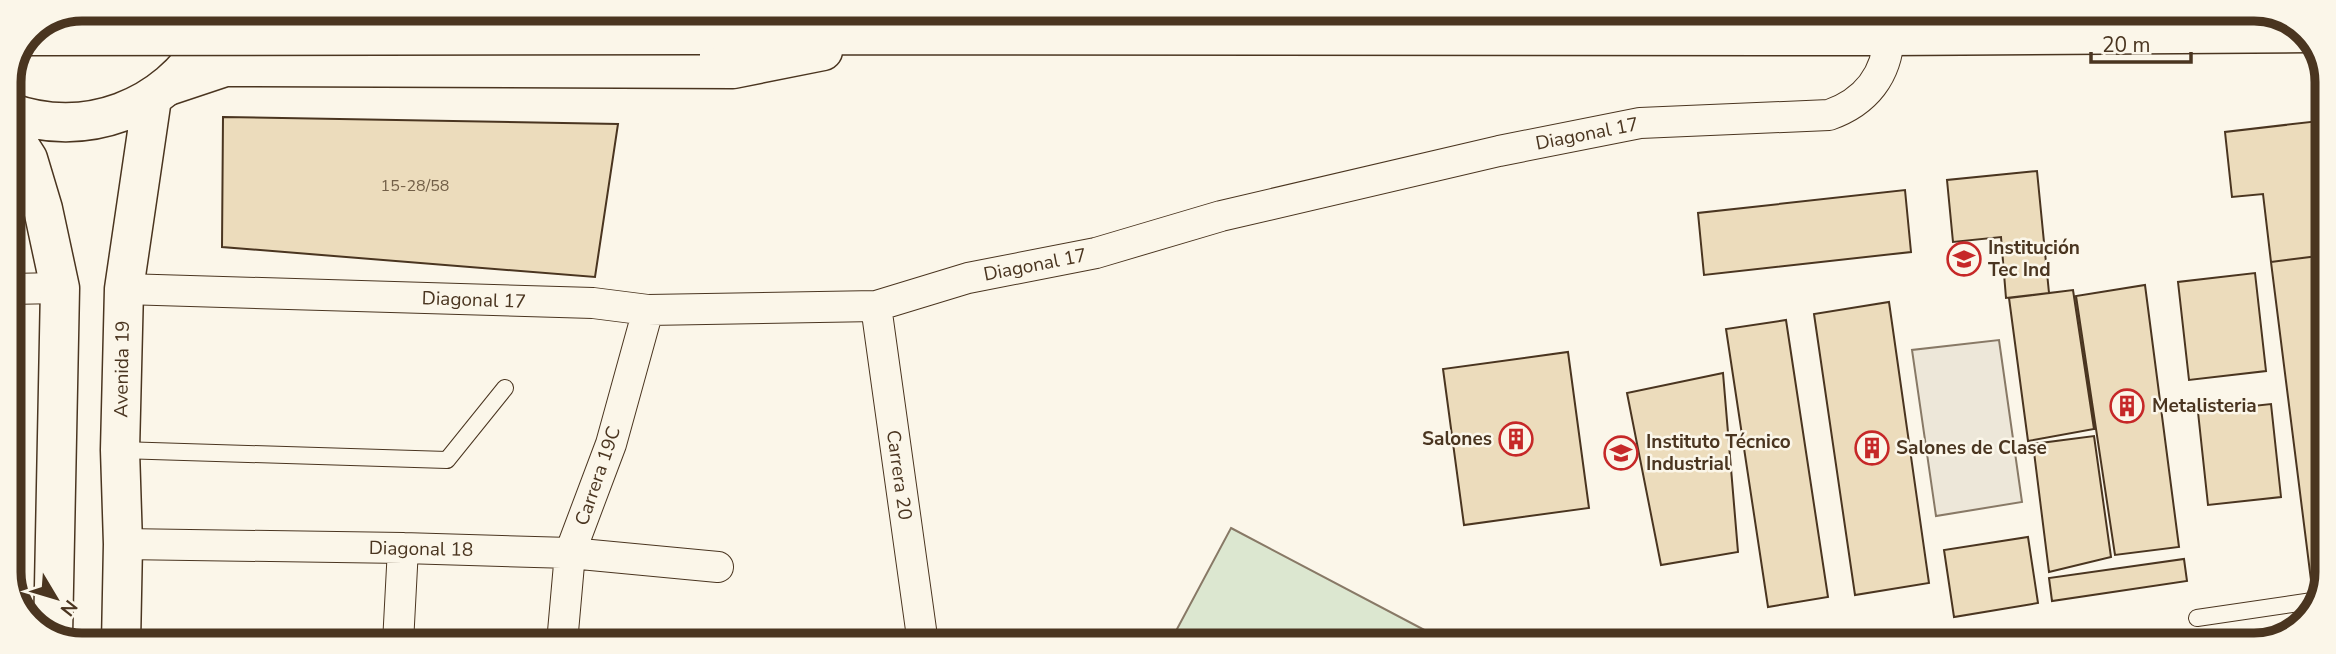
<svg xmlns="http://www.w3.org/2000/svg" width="2336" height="654" viewBox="0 0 2336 654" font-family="'Nunito Sans',sans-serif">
<rect width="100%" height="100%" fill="#fbf6e9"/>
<path fill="#dce7d0" stroke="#887966" stroke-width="2" d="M1231,528L1451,644H1169Z"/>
<path fill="#ede7d9" stroke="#887966" stroke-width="2" d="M1999,340L2022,502L1936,516L1912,350Z"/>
<path fill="#ecdcbc" stroke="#4a3520" stroke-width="2" d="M223,117L618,124L595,277L222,247Z
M2319,121L2327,186L2326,255L2271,262L2263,194L2232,197L2225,132Z
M2037,171L2049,293L2006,298L2001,237L1953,242L1947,180Z
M1905,190L1911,252L1704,275L1698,213Z
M2326,255L2325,578L2311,580L2271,262Z
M2255,273L2266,371L2189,380L2178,282Z
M2145,285L2179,547L2115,555L2076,296Z
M2073,290L2094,429L2028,441L2009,298Z
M1889,302L1929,583L1855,595L1814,314Z
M1786,320L1828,597L1768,607L1726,329Z
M1568,352L1589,508L1464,525L1443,369Z
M1723,373L1738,552L1661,565L1627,393Z
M2271,404L2281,497L2208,505L2198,412Z
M2094,436L2111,557L2049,572L2033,444Z
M2028,537L2038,603L1954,617L1944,550Z
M2184,559L2187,581L2052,601L2049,578Z"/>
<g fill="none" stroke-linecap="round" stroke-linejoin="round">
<defs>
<path id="service" d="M120,450L447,460L505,388
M2197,618L2319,600"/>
<path id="minor" d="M9,289L60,288
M124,289L593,303L648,310L876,306L968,278L1096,253L1221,216L1499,151L1640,123L1829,115C1866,102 1887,75 1889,36
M876,306L923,644
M123,544L403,548L570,553L718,567
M398,643L403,548
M562,643L570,553L611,444L648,310"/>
<path id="secondary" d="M9,112C84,140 167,109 207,39C212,29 215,19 219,9
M9,129L28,159L43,209L60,288L53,636
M121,643L123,544L120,450L124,289L152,98"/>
<path id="primary" d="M700,35L1889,36L2308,33
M168,86L225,67L733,69L823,51"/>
</defs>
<use href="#service" stroke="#4a3520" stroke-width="18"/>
<use href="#minor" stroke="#4a3520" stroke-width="32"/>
<use href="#secondary" stroke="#4a3520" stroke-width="41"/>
<use href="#primary" stroke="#4a3520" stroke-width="41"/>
<use href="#service" stroke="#fbf6e9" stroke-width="16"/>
<use href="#minor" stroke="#fbf6e9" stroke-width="30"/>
<use href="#secondary" stroke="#fbf6e9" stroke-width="38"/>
<use href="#primary" stroke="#fbf6e9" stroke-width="38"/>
<defs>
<path id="primary-bridge" d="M28,36L700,35"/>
</defs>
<use href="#primary-bridge" stroke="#4a3520" stroke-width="41" stroke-linecap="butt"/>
<use href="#primary-bridge" stroke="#fbf6e9" stroke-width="38"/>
</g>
<defs>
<symbol id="school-ring" viewBox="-11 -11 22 22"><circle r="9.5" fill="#fbf6e9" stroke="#c62828" stroke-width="1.5"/><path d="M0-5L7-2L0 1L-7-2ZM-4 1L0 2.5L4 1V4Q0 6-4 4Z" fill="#c62828"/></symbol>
<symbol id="building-ring" viewBox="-11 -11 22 22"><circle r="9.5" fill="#fbf6e9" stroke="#c62828" stroke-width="1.5"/><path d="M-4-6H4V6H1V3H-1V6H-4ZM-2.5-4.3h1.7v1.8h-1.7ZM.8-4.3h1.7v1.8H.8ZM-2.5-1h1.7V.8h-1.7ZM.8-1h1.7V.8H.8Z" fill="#c62828"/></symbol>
</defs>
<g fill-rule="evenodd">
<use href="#school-ring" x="1945" y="240" width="38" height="38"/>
<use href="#building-ring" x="2108" y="387" width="38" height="38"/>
<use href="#building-ring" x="1497" y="420" width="38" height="38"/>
<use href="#building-ring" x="1853" y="429" width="38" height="38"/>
<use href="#school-ring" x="1602" y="434" width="38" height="38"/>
</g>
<g text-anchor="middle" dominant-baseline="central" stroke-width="5" stroke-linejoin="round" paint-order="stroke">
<g font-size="16" fill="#725f47">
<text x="415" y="186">15-28/58</text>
</g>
<g font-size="19" fill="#4a3520" stroke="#fbf6e9">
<text transform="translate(1587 134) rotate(-11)">Diagonal 17</text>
<text transform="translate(1035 265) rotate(-11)">Diagonal 17</text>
<text transform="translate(474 300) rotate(2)">Diagonal 17</text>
<text transform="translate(122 369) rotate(-89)">Avenida 19</text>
<text transform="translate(899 475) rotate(82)">Carrera 20</text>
<text transform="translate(598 476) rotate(-71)">Carrera 19C</text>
<text transform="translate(421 549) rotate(1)">Diagonal 18</text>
</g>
<g font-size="19" font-weight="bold" fill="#4a3520" stroke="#fbf6e9" text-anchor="start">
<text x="1988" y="248">Institución<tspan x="1988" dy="22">Tec Ind</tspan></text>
<text x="2152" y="406">Metalisteria</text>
<text x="1492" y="439" text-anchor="end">Salones</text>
<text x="1646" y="442">Instituto Técnico<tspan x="1646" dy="22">Industrial</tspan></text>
<text x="1896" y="448">Salones de Clase</text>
</g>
</g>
<path d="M0 0H2336V654H0ZM82 21H2254A61 61 0 0 1 2315 82V572A61 61 0 0 1 2254 633H82A61 61 0 0 1 21 572V82A61 61 0 0 1 82 21Z" fill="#fbf6e9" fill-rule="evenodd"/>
<path fill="none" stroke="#4a3520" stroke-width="9" d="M82 21H2254A61 61 0 0 1 2315 82V572A61 61 0 0 1 2254 633H82A61 61 0 0 1 21 572V82A61 61 0 0 1 82 21Z"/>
<g transform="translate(56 598) rotate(128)" stroke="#fbf6e9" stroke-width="5" paint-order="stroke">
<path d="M0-5L12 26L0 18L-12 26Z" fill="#4a3520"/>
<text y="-10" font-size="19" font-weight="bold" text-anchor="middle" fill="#4a3520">N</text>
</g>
<path d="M2091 52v10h100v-10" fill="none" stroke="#4a3520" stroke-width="3.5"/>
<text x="2102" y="52" font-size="21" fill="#4a3520" stroke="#fbf6e9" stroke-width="5" paint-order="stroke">20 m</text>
</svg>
